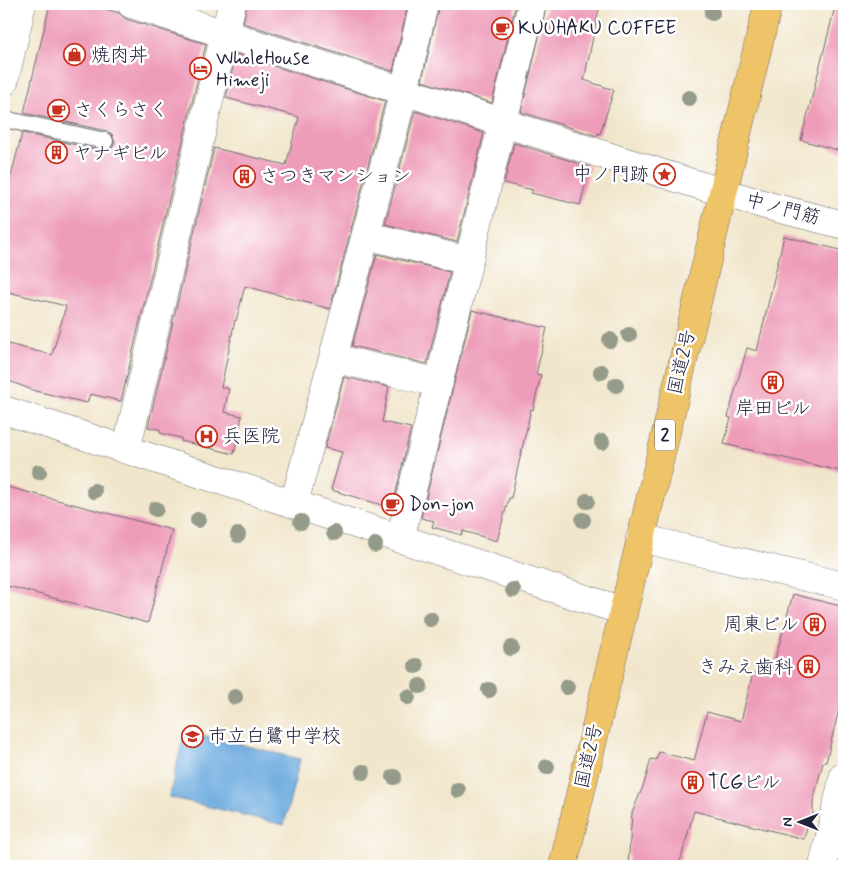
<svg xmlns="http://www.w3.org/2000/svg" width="848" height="870" viewBox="0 0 848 870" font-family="Mynerve,'Klee One',sans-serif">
<rect width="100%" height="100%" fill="#fff"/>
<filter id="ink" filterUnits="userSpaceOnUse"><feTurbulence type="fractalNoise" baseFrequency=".02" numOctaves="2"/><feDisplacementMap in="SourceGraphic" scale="10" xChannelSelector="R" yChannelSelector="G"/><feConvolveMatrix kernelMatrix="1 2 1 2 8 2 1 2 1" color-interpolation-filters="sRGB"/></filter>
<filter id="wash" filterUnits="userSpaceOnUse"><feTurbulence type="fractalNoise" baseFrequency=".0096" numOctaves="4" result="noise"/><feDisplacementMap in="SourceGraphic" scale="20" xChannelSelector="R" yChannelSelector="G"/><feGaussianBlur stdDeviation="1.12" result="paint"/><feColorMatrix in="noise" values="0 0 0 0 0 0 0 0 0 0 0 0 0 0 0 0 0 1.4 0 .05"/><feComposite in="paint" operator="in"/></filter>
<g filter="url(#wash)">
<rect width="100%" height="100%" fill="#f1e6cb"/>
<path fill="#6cabdf" stroke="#47668d" d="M185,731L300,759L284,825L169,797Z"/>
<g id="blocks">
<path fill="#ee9cb9" d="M50,4H88L119,13L126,19L206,44L121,401L90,394L87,403L35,391L4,379V343L52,355L66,306L4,291V204L22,133L103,151L112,148L115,143L112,134L107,131L24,113Z
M247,4H408L393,71L243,23Z
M439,4H516L492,103L422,81Z
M547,4H600L584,80L614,90L600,134L598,133L597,136L521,112Z
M835,7L844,8V152L801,140Z
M236,54L385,101L330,309L245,286L236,321L235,320L221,387L229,389L224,412L242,416L234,454L181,441V438L160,433L161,430L148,427L214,148L286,165L299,117L226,98Z
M415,111L484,133L457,242L385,224Z
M514,143L590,167L580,205L531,193L533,190L504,183Z
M784,236L844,251V472L724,444L731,418L728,417L735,391L747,348L757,351Z
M377,254L450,272L427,364L352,346Z
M472,310L547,328L536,374L541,375L533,410L531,409L511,498H509L497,541L463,531L462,535L432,527L434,521L421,518Z
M344,377L389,387L382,422L411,428L392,508L331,490L342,452L325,448Z
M4,486L172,530L148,623L4,585Z
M793,594L844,607V689L826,762H823L813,802V818L807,826L804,839L694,811L679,866H628L632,813L644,784L651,759L656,760L659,752L694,761L707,712L741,721L753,673L770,677Z"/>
</g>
</g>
<g filter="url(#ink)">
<use href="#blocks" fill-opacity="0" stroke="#6a676d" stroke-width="1"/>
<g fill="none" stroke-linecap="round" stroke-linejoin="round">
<defs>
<path id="lane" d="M4,119L105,141"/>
<path id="street" d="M131,4L689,182L769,206L844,225
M4,82L22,4
M366,235L468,261
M333,358L439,383
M4,410L623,611
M126,450L232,4
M294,504L404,91L424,4
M640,538L844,586
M400,539L532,4
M823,866L844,775"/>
<path id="highway" d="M563,866L768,4"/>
</defs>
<use href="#lane" stroke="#6a676d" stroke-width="18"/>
<use href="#street" stroke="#6a676d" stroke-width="29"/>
<use href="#highway" stroke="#6a676d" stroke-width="29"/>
<use href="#lane" stroke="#fff" stroke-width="16"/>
<use href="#street" stroke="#fff" stroke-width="28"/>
<use href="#highway" stroke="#efc469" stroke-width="28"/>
</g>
<g fill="#959b8a">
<circle cx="712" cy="13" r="8"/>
<circle cx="689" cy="98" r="8"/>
<circle cx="629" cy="335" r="8"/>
<circle cx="610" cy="340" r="8"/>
<circle cx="601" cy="372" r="8"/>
<circle cx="616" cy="385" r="8"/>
<circle cx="602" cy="442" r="8"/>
<circle cx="39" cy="472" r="8"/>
<circle cx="94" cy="491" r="8"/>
<circle cx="587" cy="501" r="8"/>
<circle cx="156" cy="509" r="8"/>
<circle cx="198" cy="520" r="8"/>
<circle cx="583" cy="520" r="8"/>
<circle cx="301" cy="522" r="8"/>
<circle cx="334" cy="533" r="8"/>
<circle cx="238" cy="535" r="8"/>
<circle cx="375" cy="545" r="8"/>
<circle cx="513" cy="590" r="8"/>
<circle cx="430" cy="619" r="8"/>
<circle cx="511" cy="648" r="8"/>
<circle cx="416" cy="666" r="8"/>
<circle cx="420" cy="686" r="8"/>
<circle cx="567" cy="687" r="8"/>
<circle cx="489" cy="690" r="8"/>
<circle cx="235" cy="697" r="8"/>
<circle cx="408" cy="697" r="8"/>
<circle cx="547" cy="767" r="8"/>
<circle cx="363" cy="772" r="8"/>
<circle cx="394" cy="777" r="8"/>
<circle cx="458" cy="790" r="8"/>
</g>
</g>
<defs>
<symbol id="cafe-ring" viewBox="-11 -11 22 22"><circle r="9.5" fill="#fff" stroke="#c8321e" stroke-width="1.5"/><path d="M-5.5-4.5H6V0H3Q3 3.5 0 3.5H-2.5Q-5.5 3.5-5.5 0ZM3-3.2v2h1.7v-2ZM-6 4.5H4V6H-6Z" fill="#c8321e"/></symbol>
<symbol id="shop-ring" viewBox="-11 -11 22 22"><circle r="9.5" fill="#fff" stroke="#c8321e" stroke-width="1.5"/><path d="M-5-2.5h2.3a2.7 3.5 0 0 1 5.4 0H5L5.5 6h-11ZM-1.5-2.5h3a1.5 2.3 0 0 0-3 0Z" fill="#c8321e"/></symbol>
<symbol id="hotel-ring" viewBox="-11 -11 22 22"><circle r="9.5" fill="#fff" stroke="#c8321e" stroke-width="1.5"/><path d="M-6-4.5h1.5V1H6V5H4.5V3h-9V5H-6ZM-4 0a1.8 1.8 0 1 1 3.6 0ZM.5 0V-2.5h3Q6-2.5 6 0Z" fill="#c8321e"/></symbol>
<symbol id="building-ring" viewBox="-11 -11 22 22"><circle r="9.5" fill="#fff" stroke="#c8321e" stroke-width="1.5"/><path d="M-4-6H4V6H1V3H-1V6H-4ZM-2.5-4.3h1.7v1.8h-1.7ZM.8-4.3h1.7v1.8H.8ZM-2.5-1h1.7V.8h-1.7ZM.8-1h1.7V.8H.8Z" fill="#c8321e"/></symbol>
<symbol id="sight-ring" viewBox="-11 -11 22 22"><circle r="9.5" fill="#fff" stroke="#c8321e" stroke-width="1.5"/><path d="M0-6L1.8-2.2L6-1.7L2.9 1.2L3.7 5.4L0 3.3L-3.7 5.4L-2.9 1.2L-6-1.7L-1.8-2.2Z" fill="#c8321e"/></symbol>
<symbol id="hospital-ring" viewBox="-11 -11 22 22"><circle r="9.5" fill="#fff" stroke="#c8321e" stroke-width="1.5"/><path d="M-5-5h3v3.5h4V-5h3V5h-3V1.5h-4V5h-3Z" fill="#c8321e"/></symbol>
<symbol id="school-ring" viewBox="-11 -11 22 22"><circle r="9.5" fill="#fff" stroke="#c8321e" stroke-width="1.5"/><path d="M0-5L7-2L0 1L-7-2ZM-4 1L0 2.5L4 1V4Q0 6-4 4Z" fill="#c8321e"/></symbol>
</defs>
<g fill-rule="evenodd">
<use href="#cafe-ring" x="490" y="16" width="25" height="25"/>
<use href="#shop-ring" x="62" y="42" width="25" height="25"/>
<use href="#hotel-ring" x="188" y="56" width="25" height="25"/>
<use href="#cafe-ring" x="46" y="98" width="25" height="25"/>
<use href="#building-ring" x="44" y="140" width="25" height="25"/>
<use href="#sight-ring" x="652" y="162" width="25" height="25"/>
<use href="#building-ring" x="232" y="164" width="25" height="25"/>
<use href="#building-ring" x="760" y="370" width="25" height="25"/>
<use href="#hospital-ring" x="194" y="424" width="25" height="25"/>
<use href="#cafe-ring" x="380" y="492" width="25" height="25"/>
<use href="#building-ring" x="802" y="612" width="25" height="25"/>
<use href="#building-ring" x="796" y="654" width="25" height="25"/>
<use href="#school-ring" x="180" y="724" width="25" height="25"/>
<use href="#building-ring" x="680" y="770" width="25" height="25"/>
</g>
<g text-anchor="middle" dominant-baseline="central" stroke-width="5" stroke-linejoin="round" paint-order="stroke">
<rect fill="#fff" stroke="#646476" stroke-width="1" x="655" y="419.5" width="20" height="31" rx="4"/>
<g font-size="18" font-weight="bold" fill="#22223b">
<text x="665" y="435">2</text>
</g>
<g font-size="19" fill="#22223b" stroke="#fff" text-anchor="start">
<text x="518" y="28">KUUHAKU COFFEE</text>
<text x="91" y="55">焼肉丼</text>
<text x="216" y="58">WholeHouse<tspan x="216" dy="22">Himeji</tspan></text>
<text x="74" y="110">さくらさく</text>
<text x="73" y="153">ヤナギビル</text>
<text x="649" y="174" text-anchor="end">中ノ門跡</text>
<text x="260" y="176">さつきマンション</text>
<text x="773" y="408" text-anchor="middle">岸田ビル</text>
<text x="223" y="436">兵医院</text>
<text x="409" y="504">Don-jon</text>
<text x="799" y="624" text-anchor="end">周東ビル</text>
<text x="793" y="667" text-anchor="end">きみえ歯科</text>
<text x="208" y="736">市立白鷺中学校</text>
<text x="708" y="782">TCGビル</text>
</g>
<g font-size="19" fill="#22223b" stroke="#fff">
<text transform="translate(783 209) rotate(15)">中ノ門筋</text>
<text transform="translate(682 362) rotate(-77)">国道2号</text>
<text transform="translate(589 756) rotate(-77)">国道2号</text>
</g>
</g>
<rect width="848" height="870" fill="none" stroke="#fff" stroke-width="20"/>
<g transform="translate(800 822) rotate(270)" stroke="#ffffff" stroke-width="4" paint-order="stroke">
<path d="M0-4L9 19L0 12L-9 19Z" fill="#22223b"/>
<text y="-8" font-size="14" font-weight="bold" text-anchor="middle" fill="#22223b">N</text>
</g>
</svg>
